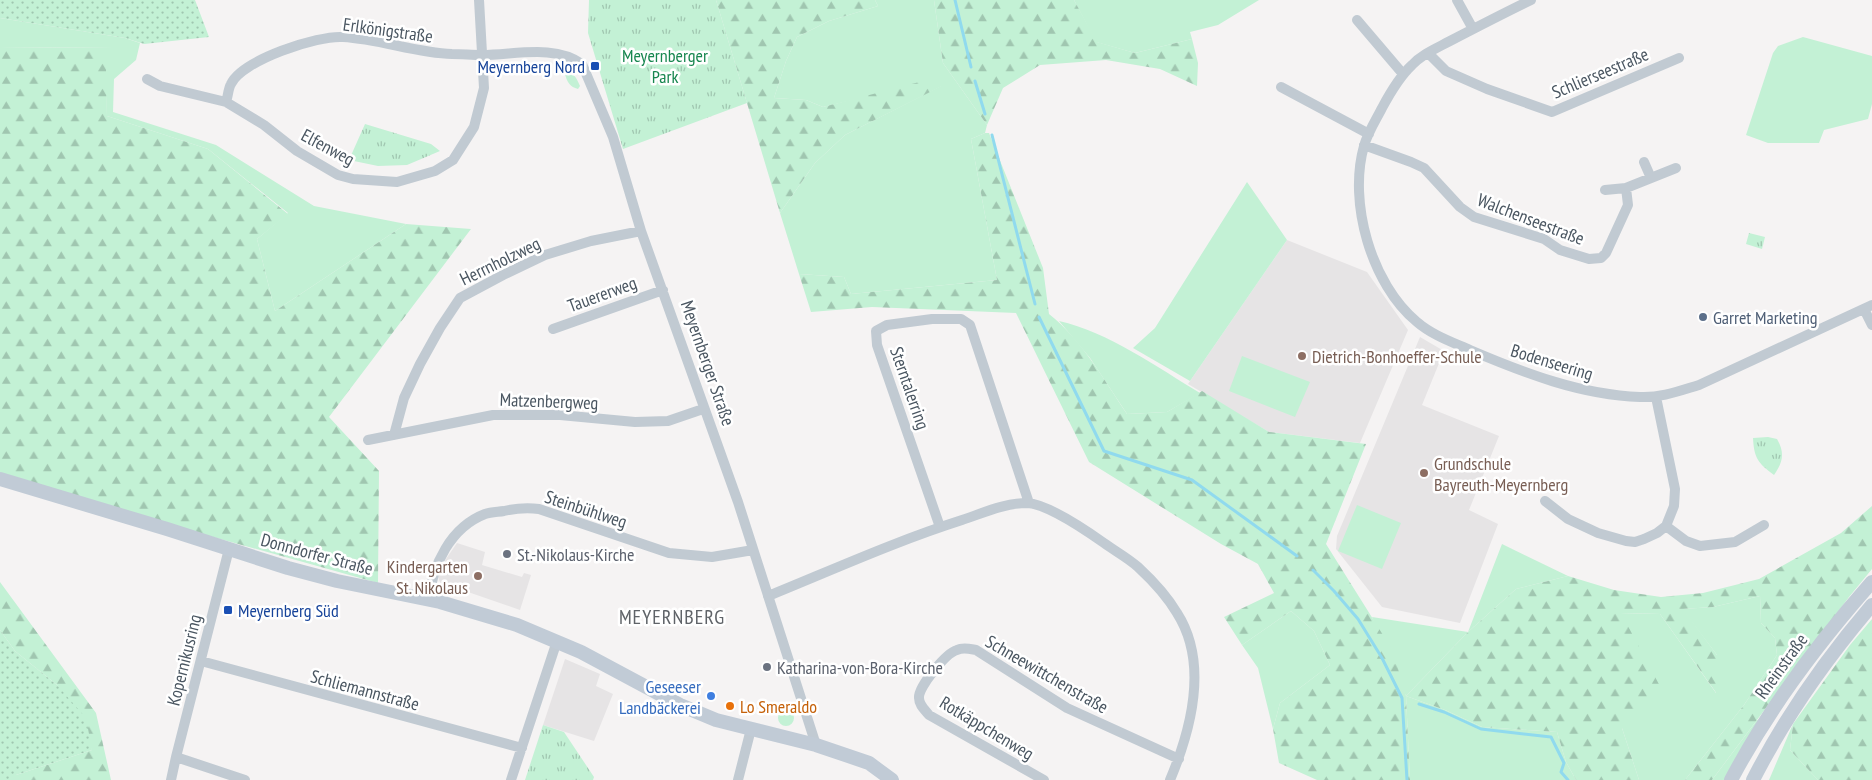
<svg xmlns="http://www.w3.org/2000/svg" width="1872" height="780" viewBox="0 0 1872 780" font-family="'PT Sans Narrow',sans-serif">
<defs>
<pattern id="forest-firs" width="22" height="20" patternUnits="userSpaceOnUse" patternTransform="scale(1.25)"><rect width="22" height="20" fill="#c3f1d5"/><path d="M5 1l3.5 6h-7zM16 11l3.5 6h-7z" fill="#a0c6b0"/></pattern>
<pattern id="park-tufts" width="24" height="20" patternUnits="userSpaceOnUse" patternTransform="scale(1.25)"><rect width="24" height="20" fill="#c3f1d5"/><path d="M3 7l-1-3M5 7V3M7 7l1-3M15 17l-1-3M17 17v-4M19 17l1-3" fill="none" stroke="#a0c6b0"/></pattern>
<pattern id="garden-dots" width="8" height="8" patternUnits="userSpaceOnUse" patternTransform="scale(1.25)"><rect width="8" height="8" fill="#c3f1d5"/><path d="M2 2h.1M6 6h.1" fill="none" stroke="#a0c6b0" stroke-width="1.8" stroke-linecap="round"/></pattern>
</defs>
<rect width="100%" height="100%" fill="#f5f3f3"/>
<path fill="#e6e4e5" d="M1287,240L1367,272L1408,330L1360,443L1269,432L1188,384Z
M1420,337L1444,351L1422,405L1499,436L1469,510L1498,524L1460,623L1382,607L1336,549L1337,536Z
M457,543L485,552L482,565L522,577L524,573L531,575L520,610L468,592H456L442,587L438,577L446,559Z
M565,659L600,674L596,686L613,694L594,741L543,725Z"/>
<path fill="#c3f1d5" d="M875,0H934L943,63L987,125L985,133L971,139L997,280L851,294L844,277L799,274L780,213L815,163L845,135L941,86L857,99L823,107L806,100L774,98L786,61L797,37L829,21L878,6Z
M1074,0H1259L1218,25L1190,32L1192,39L1135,53L1096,42Z
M0,18L125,38L140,43L136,60L114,79L113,112L216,145L314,206L406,224L275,311L257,239L288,213L208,149L107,116L105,70L112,47L0,48Z
M1803,37L1872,56V104L1868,119L1824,130L1819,143H1768L1746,135L1773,53L1778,46Z
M567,71C575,74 577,79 580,86L578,89C570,87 567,82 565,74Z
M1247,182L1287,240L1190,381L1133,348L1155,328Z
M1059,321C1108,332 1157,367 1200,393L1167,412L1127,414L1090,358Z
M1242,356L1310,382L1295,417L1229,391Z
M1357,505L1401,523L1382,569L1338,551Z
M1502,544L1568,576L1516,589L1468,632L1406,696L1445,710L1482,727L1557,732L1566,762L1576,780H1410L1406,696L1372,617L1468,632Z
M1760,596L1761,623L1775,638L1777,655L1744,705L1685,780H1639L1622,728L1620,613L1660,614L1716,693L1717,655L1682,609L1713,607Z
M1291,611L1314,631L1330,665L1280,703L1273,729L1258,668L1242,645Z
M778 718a8 8 0 1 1 16 0a8 8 0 1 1-16 0Z
M1757,720L1760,721L1727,780H1712Z
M1793,724L1790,750L1818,780H1769Z"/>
<path fill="url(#forest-firs)" d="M716,0H875L878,6L829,21L797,37L786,61L774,98L806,100L823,107L927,80L942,86L845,135L815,163L780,213Z
M934,0H1074L1097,42L1135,53L1192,39L1198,63L1197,86L1160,69L1106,60L1040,65L1003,88L987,125L943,63Z
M113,47L106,69L107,116L208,149L288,214L257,239L275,311L406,224L471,229L329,417L379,471L378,583L113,509L0,473V48Z
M985,133H989L1043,268L1049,314C1082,340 1104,380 1127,414L1167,412L1202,391L1269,432L1366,444L1326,544L1393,651L1406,696L1468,632L1516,589L1568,576L1614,590L1661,597L1703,593L1759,579L1841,533L1872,506V569L1849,597L1712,780H1685L1744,705L1777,655L1775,638L1761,623L1760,596L1713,607L1683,609L1717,655V694L1660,614L1621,613L1662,690L1622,728L1639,780H1576L1566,762L1557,732L1482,727L1445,710L1406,696L1410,780H1317L1279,763L1273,729L1280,703L1330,665L1314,631L1291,611L1242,645L1224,617L1274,593L1258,564L1221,544L1089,462L1016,313L872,307L811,312L799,274L844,277L851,294L997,280L971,139Z
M0,582L96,713L111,780H16V775L92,750L57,685L15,651L0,630Z
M1872,619V780H1818L1790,750L1793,724L1850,645Z"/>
<path fill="url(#park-tufts)" d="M589,0H716L747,103L623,149L588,33Z
M365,124L431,144L440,151L407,165L378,166L349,160Z
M1749,233L1765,237L1762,249L1746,244Z
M1768,437L1777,439C1785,453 1783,462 1774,475C1758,463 1754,458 1753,438Z
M543,725L564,732L594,777L593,780H525Z"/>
<path fill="url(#garden-dots)" d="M0,0H195L209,37L144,44L125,38L0,18Z
M0,630L15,651L57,685L86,718L92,750L16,775V780H0Z"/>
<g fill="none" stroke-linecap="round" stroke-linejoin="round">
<path stroke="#90daee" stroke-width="3" d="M955,0L971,67
M975,81L985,114
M992,135L1035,304
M1039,317L1104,451L1192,480L1297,556
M1313,570L1334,591L1358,619L1382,658L1402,698L1407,780
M1419,704L1444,712L1481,729L1551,737L1564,763L1561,772L1568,780"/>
<path stroke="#c1cad2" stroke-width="10" d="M1457,0L1473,29
M1531,0C1504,13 1477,27 1450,41C1437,48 1422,54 1412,65C1399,77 1390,93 1382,108C1376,120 1368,132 1364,146C1348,202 1371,284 1417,322C1432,335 1452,342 1470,350C1524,373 1581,395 1640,397C1661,398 1679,391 1699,385L1872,305
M1357,20L1403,74
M1428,53L1446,71L1487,89L1552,112L1679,58
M147,79L160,86L226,102L264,125L297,151L338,175L353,179L397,182L435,171L453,160L474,127L484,88L479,0
M1281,87L1369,134
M226,102C228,97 228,89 231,84C242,60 318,35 343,37C380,39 416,53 452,54C462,54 472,55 482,55C515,55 554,44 582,64L613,137L641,231L738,502L816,745
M1364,145L1411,162L1424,168L1460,207L1474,217L1544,239L1560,250L1589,259L1601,258L1606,253L1628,205L1626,188
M1644,162L1651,178
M1605,190L1626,188L1676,168
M1864,309L1872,325
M553,329L663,290
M394,435L404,398L420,364L440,328L460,298L503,275L545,255L591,241L641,231
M368,440L493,415H560L635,422L668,421L703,409
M1545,501L1568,519L1598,533L1626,541L1635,542L1644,539L1657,533L1666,526L1674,506L1675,489L1656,397
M1666,526L1686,541L1700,546L1735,542L1764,525
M940,527L877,345L876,331L887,325L932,319H961L970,325L1029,503
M768,596C832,570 896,541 962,520C983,513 1005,503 1027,503C1048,504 1087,531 1104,543C1115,551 1128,558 1138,567C1152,580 1167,596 1177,613C1209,663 1191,730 1170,780
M429,600C432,565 451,527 485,514C491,512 498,512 504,511C517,508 526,507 539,509L669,553L712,557L753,550
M201,661L522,748
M176,757L245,780
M171,780L176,757L229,549
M511,780L557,641
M738,780L751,729
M1044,780L929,715C925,710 919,705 919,698C918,687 946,653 957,650C963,647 970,649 976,650L1067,708L1179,759"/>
<path stroke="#c1cbd6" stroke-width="14" d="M0,479L167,529L288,568L337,581L440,602L517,625L581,652L680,705L716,720L816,745L869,763L892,780
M1731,780C1769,708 1818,643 1872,582
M1753,780C1785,717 1826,659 1872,605"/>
</g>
<g fill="#1a4fb4" stroke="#fff" stroke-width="2">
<rect x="590" y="61" width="10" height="10" rx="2.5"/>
<rect x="223" y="605" width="10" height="10" rx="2.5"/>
</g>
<circle fill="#5c6f8a" stroke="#fff" stroke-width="2" cx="1703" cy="317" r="5"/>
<g fill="#8d6e63" stroke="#fff" stroke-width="2">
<circle cx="1302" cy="356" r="5"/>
<circle cx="1424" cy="473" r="5"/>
<circle cx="478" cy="576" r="5"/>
</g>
<g fill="#6b7280" stroke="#fff" stroke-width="2">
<circle cx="507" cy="554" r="5"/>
<circle cx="767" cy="667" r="5"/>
</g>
<circle fill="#3f7fe0" stroke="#fff" stroke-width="2" cx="711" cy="696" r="5"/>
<circle fill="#e8710a" stroke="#fff" stroke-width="2" cx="730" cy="706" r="5"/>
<g text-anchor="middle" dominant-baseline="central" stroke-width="5" stroke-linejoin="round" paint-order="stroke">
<g font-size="18" fill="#4a5661" stroke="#fff">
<text transform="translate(388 30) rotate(8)">Erlkönigstraße</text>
<text transform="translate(1600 73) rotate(-23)">Schlierseestraße</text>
<text transform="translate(328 147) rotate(28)">Elfenweg</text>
<text transform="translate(1531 219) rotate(21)">Walchenseestraße</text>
<text transform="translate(500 261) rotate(-26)">Herrnholzweg</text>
<text transform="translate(602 294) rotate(-20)">Tauererweg</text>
<text transform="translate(1552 362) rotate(17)">Bodenseering</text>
<text transform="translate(708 363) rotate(71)">Meyernberger Straße</text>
<text transform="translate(910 388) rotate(71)">Sterntalerring</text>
<text transform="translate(549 401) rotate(2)">Matzenbergweg</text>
<text transform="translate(586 509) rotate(18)">Steinbühlweg</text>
<text transform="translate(317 554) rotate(15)">Donndorfer Straße</text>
<text transform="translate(184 660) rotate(-76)">Kopernikusring</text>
<text transform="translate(1781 666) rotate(-54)">Rheinstraße</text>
<text transform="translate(1047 674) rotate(30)">Schneewittchenstraße</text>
<text transform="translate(365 690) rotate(15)">Schliemannstraße</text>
<text transform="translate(987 728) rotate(31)">Rotkäppchenweg</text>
</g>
<g font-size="18" fill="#17864f" stroke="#fff">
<text x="665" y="55">Meyernberger<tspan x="665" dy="21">Park</tspan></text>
</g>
<g font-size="18" fill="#164399" stroke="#fff" text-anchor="end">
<text x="585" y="66">Meyernberg Nord</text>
<text x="238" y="610" text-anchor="start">Meyernberg Süd</text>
</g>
<g font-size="18" fill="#4e5e75" stroke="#fff" text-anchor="start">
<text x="1713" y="317">Garret Marketing</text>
</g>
<g font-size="18" fill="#785e54" stroke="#fff" text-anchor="start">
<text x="1312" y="356">Dietrich-Bonhoeffer-Schule</text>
<text x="1434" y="463">Grundschule<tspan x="1434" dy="21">Bayreuth-Meyernberg</tspan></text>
<text x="468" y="566" text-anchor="end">Kindergarten<tspan x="468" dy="21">St. Nikolaus</tspan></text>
</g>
<g font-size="18" fill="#5b616d" stroke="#fff" text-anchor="start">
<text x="517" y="554">St.-Nikolaus-Kirche</text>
<text x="777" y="667">Katharina-von-Bora-Kirche</text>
</g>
<g font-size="18" fill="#366cbe" stroke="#fff" text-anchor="end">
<text x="701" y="686">Geseeser<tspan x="701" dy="21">Landbäckerei</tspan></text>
</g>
<g font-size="18" fill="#c56008" stroke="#fff" text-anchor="start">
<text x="740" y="706">Lo Smeraldo</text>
</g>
<g font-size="20" letter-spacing="1" fill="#5f6368" stroke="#fff">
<text x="672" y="617">MEYERNBERG</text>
</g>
</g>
</svg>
